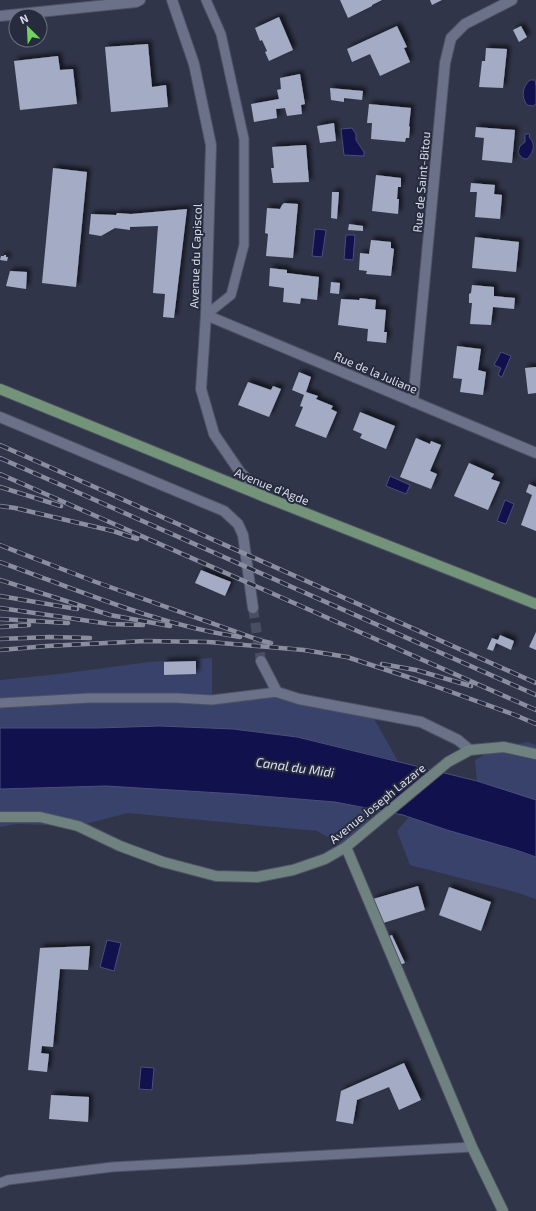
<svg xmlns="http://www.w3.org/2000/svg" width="536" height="1211" viewBox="0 0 536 1211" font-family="'Exo 2',sans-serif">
<defs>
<filter id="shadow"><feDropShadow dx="3.5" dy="-3.5" stdDeviation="2" flood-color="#0009"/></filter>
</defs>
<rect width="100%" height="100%" fill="#303549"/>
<path fill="#39426a" d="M212,658V700L277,692L370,712L398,761L297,737L233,729L160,726L97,728H0V680L59,674L149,662Z
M528,742L536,745V800L477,781L475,760L497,748Z
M106,786L237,794L335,802L373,810L364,831L346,847L317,831L128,813L78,826L17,824L0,827V789Z
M409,817L536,857V899L515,892L410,865L397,831Z"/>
<path fill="#11114d" stroke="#4d4e7c" d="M530,80H535L536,86V104L533,106L527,105C521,97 522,87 530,80Z
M352,128L356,134V140L364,152V156L344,155L341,129Z
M525,134H530L529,137C536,144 534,152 527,159C522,159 520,156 518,152L520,146L525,142Z
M315,229L326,230L322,257L312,256Z
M346,235H355L353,260L344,259Z
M501,352L511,356L502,377L498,375L501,368L494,365Z
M390,476L410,485L406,494L386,486Z
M505,500L514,504L506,524L497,521Z
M160,726L233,729L297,737L477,781L536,800V857L516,850L447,830L403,815L335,802L237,794L106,786L0,789V728H97Z
M107,940L121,943L114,971L100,967Z
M141,1067L154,1068L152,1090L139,1089Z"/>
<path fill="#a4abc4" filter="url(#shadow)" d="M340,0H382L372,5V6L348,18Z
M430,0H442L432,5Z
M279,17L293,50L269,61L265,52L267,51L262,40L260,41L255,28Z
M397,26L407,47L404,48L410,62L380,76L370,54L352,62L347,49Z
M521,26L527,37L519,42L513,30Z
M148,44L152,87L166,85L168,107L111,112L105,47Z
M486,48L507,49L503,88L479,87L482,61H485Z
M58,56L60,70L73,69L77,104L20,110L14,61Z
M300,74L305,104L301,105L302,114L287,116L285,108L276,109L277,118L254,122L251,104L279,99L277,90L281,89L280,78Z
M330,88L363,91L362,100L344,98V102L331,100Z
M369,104L411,108L409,126L410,127L409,138H406L405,142L371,139L372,123H367Z
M334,123L336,141L320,143L317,126Z
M476,127L515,130L512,163L482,160L484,138L475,137Z
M306,145L309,182L273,183L271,168H274L272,147Z
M53,168L87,172L76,287L42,283Z
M376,175L401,178V187H398L397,199H399L398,214L372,211Z
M471,183L495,185L494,194L502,195L500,219L475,217L477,192H470Z
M332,192H339L337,219L331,218Z
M284,203L298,204L293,258L266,256L268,234L265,233L267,208L280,209L282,205Z
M187,209L174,318L163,317L165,294L153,293L158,226L130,227V230L115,228L101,236L89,234L91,214L116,215L117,213L131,214Z
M349,224L363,226V231L348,230Z
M475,237L519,242L516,272L472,268Z
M371,240L391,242V248L394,249L391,276L366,274L367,271L359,270L360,253L369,254Z
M4,255H6V257H8L7,261L0,260L1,256H4Z
M270,268L287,270V273L319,277L317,300L301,298L300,304L283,302L284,288L269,286Z
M10,271L27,272L26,289L6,286Z
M331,282L340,283L339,294L330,293Z
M472,285L494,287V296L515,298L514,309L493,307L491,325L470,324L472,303H469V294L471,293Z
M360,298L376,300L375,309L386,310L384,332H387L386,343L367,341L368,329L338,325L341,299L359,300Z
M457,346L481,349L478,370L486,372L483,395L460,392L462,379L453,378Z
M536,367V393L528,394L525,368Z
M299,372L311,377L306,392L318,396L316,399L333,406L331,409L337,412L326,438L295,426L303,407L300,406L304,395L292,390Z
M248,382L271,390L273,386L281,389L269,417L238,405Z
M360,412L395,426L386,449L360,438L362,434L353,430Z
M416,438L430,444L431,441L441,445L430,471L437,474L431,489L400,477Z
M469,463L494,474L491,479L500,482L488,510L454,496Z
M529,484L536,487V531L521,525L532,495L526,492Z
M201,570L231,582L225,596L195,583Z
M536,632V650L529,647Z
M500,635L514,641L511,650L496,643L493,651L487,649L492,638L498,640Z
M196,661V674L164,675V662Z
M418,886L425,910L380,924L373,899Z
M449,887L491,902L481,931L439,915Z
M392,935L405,963L399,965L386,937Z
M90,946L88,970L60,969L53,1047L42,1046L41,1053L49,1054L47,1072L28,1070L40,948Z
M404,1063L421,1100L399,1110L389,1087L357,1100L353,1124L336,1121L341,1091Z
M51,1095L89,1097L88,1122L49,1119Z"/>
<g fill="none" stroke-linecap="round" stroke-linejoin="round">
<path stroke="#4a4e61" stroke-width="10" stroke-dasharray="10 5" stroke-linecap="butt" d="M253,608L261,661"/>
<defs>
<path id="lane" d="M206,0L221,34L244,139V245L231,295L206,315
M0,703L89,698H176L212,700L277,692
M0,1183L8,1180L112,1167L472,1147"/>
<path id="street" d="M172,0L194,64L211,145L206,315L201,389L214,434L240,472L265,497
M0,16L136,2L140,0
M206,315L536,453
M413,402L445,63L451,38L465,24L512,0
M0,417L224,511L238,524L243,535L253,608
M261,661L277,692L299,699L421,722L458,740L470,750"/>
<path id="secondary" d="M0,817H40L78,826L120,846L163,862L216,876L257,877L293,870L325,859L346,847L448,762L470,750L504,747L536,754
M346,847L472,1147L503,1211"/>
<path id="primary" d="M0,389L265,497L536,604"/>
</defs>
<use href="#lane" stroke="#4e5264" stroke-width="11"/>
<use href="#street" stroke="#4e5264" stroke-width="12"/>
<use href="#secondary" stroke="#4e5264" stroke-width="12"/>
<use href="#primary" stroke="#4e5264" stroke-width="12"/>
<use href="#lane" stroke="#6b7188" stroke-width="9"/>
<use href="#street" stroke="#6b7188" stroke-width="10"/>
<use href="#secondary" stroke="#6f8280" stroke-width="10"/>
<use href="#primary" stroke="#739478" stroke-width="10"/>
<defs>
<path id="rail" d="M0,445L536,683
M0,458L536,695
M0,474L260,588L536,710
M0,487L61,506
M0,506L15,508L113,531L137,539
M0,545L93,581L262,641L271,643
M0,562C78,590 158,625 240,637
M0,580L110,615L170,626
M0,596L77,609
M0,608L110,624L143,625
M0,619L68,623
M0,627L29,625
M0,639L50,637L90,638
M0,650L47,646L146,641L209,642L304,650L347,657L429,684L515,715L536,724
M382,664L416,670L471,686"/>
</defs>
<use href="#rail" stroke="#8a8e9f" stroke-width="4.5"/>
<use href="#rail" stroke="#262b3e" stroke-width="3" stroke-dasharray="9" stroke-linecap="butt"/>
</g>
<g text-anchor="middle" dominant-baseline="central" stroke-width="4" stroke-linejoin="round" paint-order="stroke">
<g font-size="12" fill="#daddeb" stroke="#262b3e">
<text transform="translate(421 182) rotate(-85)">Rue de Saint-Bitou</text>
<text transform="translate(195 256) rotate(-88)">Avenue du Capiscol</text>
<text transform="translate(376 372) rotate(23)">Rue de la Juliane</text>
<text transform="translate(272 486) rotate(22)">Avenue d'Agde</text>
<text transform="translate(377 803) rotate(-39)">Avenue Joseph Lazare</text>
</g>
<g font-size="13" font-style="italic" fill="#dbe0f4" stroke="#262b3e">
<text transform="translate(295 767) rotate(8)">Canal du Midi</text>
</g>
</g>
<g transform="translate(28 28) rotate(336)"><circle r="19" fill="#262b3e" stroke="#6e7283"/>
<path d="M0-3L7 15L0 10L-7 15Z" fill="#71d25e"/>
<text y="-6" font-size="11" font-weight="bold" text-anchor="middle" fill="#daddeb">N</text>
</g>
</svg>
